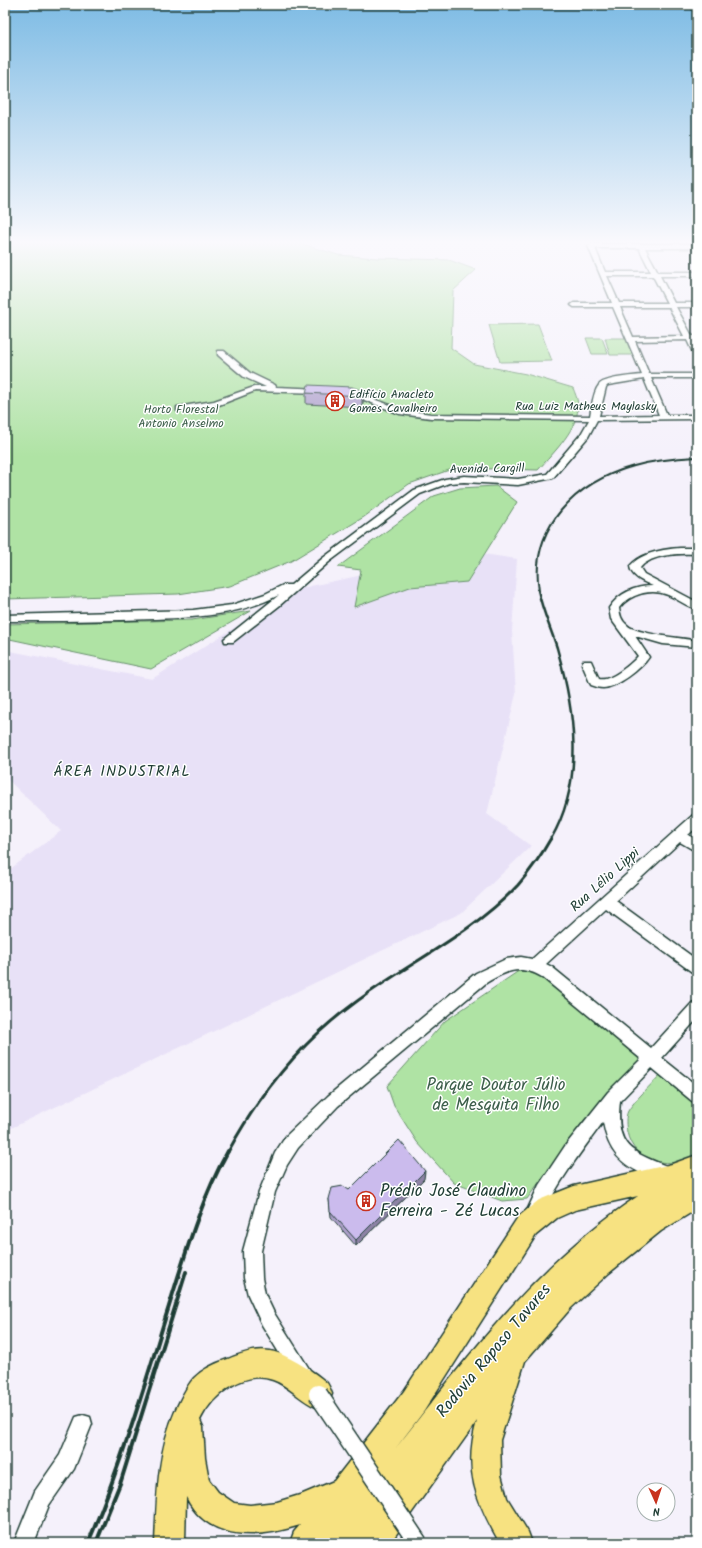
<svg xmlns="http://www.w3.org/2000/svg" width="702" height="1548" viewBox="0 0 702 1548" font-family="Kalam,sans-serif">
<rect width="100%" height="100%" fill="#f5f1fb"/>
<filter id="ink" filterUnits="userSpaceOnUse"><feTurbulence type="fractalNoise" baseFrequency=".025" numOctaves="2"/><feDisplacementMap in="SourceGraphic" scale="8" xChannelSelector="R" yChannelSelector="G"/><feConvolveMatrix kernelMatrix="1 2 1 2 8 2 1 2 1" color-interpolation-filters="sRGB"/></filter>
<g filter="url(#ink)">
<path fill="#e8e1f7" d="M470,552L517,559L512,631L516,694L487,814L531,846L461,913L5,1131V873L61,831L5,777V650L152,679L297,589Z"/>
<path fill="#afe3a4" stroke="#67906c" d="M12,240H289L338,255L377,258L449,260L476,270L453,291L451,348L474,364L526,374L573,388C575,393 577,398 578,403C580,428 553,453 538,470L455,468L409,484L364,517L291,561L230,586L178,594L5,599V247Z
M538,324L552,361L500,362L489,325Z
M602,338L608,354H592L586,338Z
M605,338H627L633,355H610Z
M496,486L517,502L467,582L410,587L354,607L361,570L338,567L434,496L460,488Z
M251,611L151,669L5,638V624L192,620Z
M523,968L534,969L637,1055L640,1061L584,1120L527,1199L502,1201L454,1183L417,1142L394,1106L387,1086L445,1021Z
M661,1074L697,1103V1157C671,1168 634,1165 627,1132C626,1126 625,1117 628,1111C633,1102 653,1083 661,1074Z"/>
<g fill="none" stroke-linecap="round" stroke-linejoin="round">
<defs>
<path id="minor" d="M591,244H697V248H645L658,272H697V276H660L674,303H697V307H676L692,336H697V340H694L697,346V355H694L687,340L635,341L649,374H697V378H651L667,415H697V419L597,420L588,437L553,478L518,485L464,482L449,483L420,494L329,562L279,606L233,642H225L224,639L279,595C231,620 173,618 121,620C82,621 44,621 5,621V615L193,610L232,605L265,594L283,585H291L323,558L414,490L445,479L464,476L518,479L547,474L581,434L589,420L431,418L400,414L344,392L348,390L404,410L431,414L590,416C592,406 593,392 599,385C604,378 632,376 642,375L613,307H574L571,305L574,303H612L588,246ZM595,248H639L651,272H605ZM607,276H653L667,303H619ZM620,307H669L684,336L633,337ZM644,379L659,415L599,416L606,387L608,385Z
M218,351H224L250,373L275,385L276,387L322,389L326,391L322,393L255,391L219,405L177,411V407L214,401L254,387H266L244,377L218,355Z
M680,548H697V554C680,553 651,554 640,568L644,574L697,602V609C687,607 678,599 668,595C651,588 630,594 619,608C620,615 621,620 627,625C635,634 683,638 697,641V647L663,644L635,636L649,657C642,668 617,688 603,688C599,688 595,686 591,685L582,664L583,661H591L599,679C610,682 631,664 638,656L611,619L609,608C619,593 635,586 653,586C644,582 631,577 630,566C641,553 664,549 680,548Z
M697,814V827L688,835L697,840V852L680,842L616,901L697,960V974L692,972L606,909L546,964L552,967L651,1048L692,1003L697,1001V1019L662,1058L697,1086V1104L692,1101L652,1068L620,1101C615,1148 630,1151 669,1167L671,1173L669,1179C661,1182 656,1179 648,1176C621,1165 608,1152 603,1122C580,1153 557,1184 540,1219L534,1221L528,1219L526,1213L539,1185L565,1146L608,1092L641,1059L542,977C520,964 506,971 486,983L338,1106L298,1148L287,1165L275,1192L261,1251L262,1278L265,1294L274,1313L313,1375L311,1382L304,1384L297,1382L262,1325L248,1295L244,1278L243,1251L259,1192L275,1153L286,1136L328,1096L476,973L506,959L521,957L532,959L693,815Z
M83,1415L90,1417L92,1424L74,1469L49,1505L34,1543H14L35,1491L60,1455L76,1417Z"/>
<path id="highway" d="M697,1155V1209L661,1231L609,1273L571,1308L525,1361L500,1440L501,1475L507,1498L528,1532L532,1543H500C476,1501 463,1470 477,1421L390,1543H325L326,1540L324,1543H290L294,1532L300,1525C260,1538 209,1543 186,1497L185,1543H155C157,1497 157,1452 176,1409C181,1399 186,1387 194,1378C203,1369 216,1363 228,1359C244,1352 261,1347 278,1353C295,1360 313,1371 327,1383C329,1386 331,1391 332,1394L328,1404L318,1408C301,1401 288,1385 273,1380C244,1369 212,1395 200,1420L203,1427L205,1458L209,1480L218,1492L234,1503L250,1505L277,1502L303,1494L334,1481L404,1391L518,1217L539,1200L574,1186L672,1164ZM638,1196C536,1264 469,1355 395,1449L424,1411L536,1235L557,1218L575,1210Z"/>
</defs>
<use href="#minor" stroke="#1f3d34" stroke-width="3"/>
<use href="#highway" stroke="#1f3d34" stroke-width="3"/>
<use href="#minor" fill="#fff" fill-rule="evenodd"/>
<use href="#highway" fill="#f7e281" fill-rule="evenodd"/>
<path stroke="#1f3d34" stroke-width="2" d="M539,591C529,527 576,482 634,466C655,460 676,458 697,457"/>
<path stroke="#1f3d34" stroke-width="2.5" d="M538,590C542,610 551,629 557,648C575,711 585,780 551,839"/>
<path stroke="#1f3d34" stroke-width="3" d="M228,1152C259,1095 299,1044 352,1005C406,964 471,935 518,885C531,870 542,854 551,838"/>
<path stroke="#1f3d34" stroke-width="4" d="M88,1543C119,1470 142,1395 165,1319C183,1262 199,1203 228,1151
M96,1543L121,1481L186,1272"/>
<defs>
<path id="minor-bridge" d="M318,1394L418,1543"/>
</defs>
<use href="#minor-bridge" stroke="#1f3d34" stroke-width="21" stroke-linecap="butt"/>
<use href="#minor-bridge" stroke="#fff" stroke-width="18"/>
</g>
<path fill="#afa1cc" stroke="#1f3d34" d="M363,391V402L362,407L306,404V393Z
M424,1179L356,1246L331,1217L329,1199L349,1190Z"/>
<path fill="#8e83a6" stroke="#1f3d34" d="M363,391V402L362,407V396Z
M425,1171L424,1179L356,1246V1240Z"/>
<path fill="#cbbbed" stroke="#1f3d34" d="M308,385L352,387L363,391L362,396L306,393Z
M399,1140L425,1171L356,1240L330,1211L329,1199L332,1188L343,1186L349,1190Z"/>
</g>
<linearGradient id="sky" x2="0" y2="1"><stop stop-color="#7dbbe4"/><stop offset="0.53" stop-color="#faf9fd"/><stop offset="1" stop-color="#faf9fd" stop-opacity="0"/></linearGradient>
<rect width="702" height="457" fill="url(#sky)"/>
<defs>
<symbol id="building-ring" viewBox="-11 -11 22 22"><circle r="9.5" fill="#fff" stroke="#c8321e" stroke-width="1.5"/><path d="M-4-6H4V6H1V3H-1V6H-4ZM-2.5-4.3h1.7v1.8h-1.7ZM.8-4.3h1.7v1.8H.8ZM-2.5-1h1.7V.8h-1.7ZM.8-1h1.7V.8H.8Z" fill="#c8321e"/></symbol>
</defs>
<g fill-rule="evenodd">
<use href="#building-ring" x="324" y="390" width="22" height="22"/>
<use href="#building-ring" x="355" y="1190" width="22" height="22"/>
</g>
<g text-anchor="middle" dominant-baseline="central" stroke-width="3" stroke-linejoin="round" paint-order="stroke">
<g font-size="12" fill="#1f3d34" stroke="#fff" text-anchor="start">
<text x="349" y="394">Edifício Anacleto<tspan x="349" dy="14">Gomes Cavalheiro</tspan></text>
</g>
<g font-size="12" fill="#1f3d34" stroke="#fff">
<text x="586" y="406">Rua Luiz Matheus Maylasky</text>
<text transform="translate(487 469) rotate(-1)">Avenida Cargill</text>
</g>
<g font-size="12" fill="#3c5e4a" stroke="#fff">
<text x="181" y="409">Horto Florestal<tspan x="181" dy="14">Antonio Anselmo</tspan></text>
</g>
<g font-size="14" fill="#1f3d34" stroke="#fff">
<text transform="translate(605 880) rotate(-42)">Rua Lélio Lippi</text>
</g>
<g font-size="15" letter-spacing="1" fill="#1f3d34" stroke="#fff">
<text x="122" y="772">ÁREA INDUSTRIAL</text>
</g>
<g font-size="17" fill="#3c5e4a" stroke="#fff">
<text x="496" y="1085">Parque Doutor Júlio<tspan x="496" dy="20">de Mesquita Filho</tspan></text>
</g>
<g font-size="17" fill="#1f3d34" stroke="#fff" text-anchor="start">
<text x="380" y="1191">Prédio José Claudino<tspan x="380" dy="20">Ferreira - Zé Lucas</tspan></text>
</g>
<g font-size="17" fill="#1f3d34" stroke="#fff">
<text transform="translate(494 1351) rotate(-50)">Rodovia Raposo Tavares</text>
</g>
</g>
<rect width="702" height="1548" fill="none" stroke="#fff" stroke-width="20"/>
<rect x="10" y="10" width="682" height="1528" fill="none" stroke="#1f3d34" stroke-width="1.5" filter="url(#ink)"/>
<g transform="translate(656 1502) rotate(177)"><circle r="19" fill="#ffffff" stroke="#a5b1ae"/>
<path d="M0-3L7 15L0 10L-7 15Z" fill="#c8321e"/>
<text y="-6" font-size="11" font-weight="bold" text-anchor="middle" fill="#1f3d34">N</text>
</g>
</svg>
